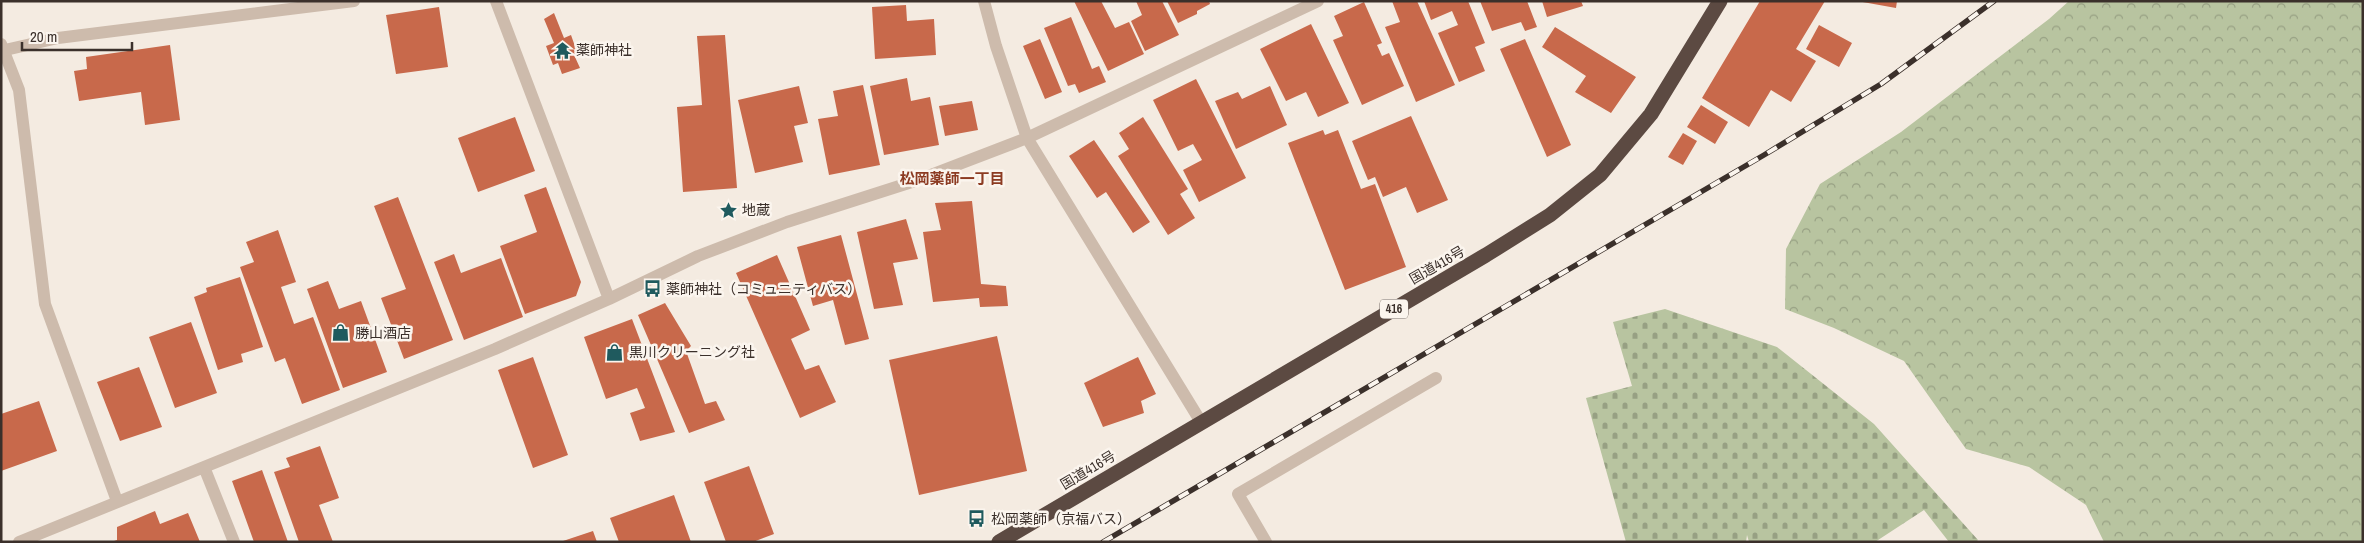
<svg xmlns="http://www.w3.org/2000/svg" width="2364" height="543" viewBox="0 0 2364 543" font-family="'Archivo Narrow','Noto Sans JP',sans-serif">
<defs>
<pattern id="forest-crowns" width="20" height="18" patternUnits="userSpaceOnUse" patternTransform="scale(1.25)"><rect width="20" height="18" fill="#b8c4a0"/><path d="M2 6a3 3 0 1 1 6 0M12 15a3 3 0 1 1 6 0" fill="none" stroke="#97a083"/></pattern>
<pattern id="cemetery-stones" width="16" height="16" patternUnits="userSpaceOnUse" patternTransform="scale(1.25)"><rect width="16" height="16" fill="#b8c4a0"/><path d="M2 7V4a2 2 0 0 1 4 0v3zM10 15v-3a2 2 0 0 1 4 0v3z" fill="#97a083"/></pattern>
</defs>
<rect width="100%" height="100%" fill="#f4ebe1"/>
<path fill="url(#forest-crowns)" d="M2069,1H2363V542H2104L2086,505L2029,467L1966,449L1904,361L1834,328L1785,309L1786,249L1820,184L1901,132L2049,19Z"/>
<path fill="url(#cemetery-stones)" d="M1665,309L1777,347L1874,424L1978,540L1976,542H1949L1924,510L1875,542H1749L1747,535L1746,542H1626L1586,398L1632,386L1613,322Z"/>
<path fill="#c8694b" d="M1074,1H1101L1115,28L1129,22L1144,54L1108,71Z
M1136,1H1162L1179,35L1145,51L1131,21L1142,15Z
M1167,1H1209L1210,4L1197,11V14L1178,23Z
M1392,1H1417L1455,85L1416,102L1385,27L1400,22Z
M1424,1H1468L1485,43L1475,47L1485,71L1459,82L1438,33L1458,25L1452,11L1431,20Z
M1480,1H1527L1537,27L1525,31L1521,22L1492,31Z
M1542,1H1581L1583,6L1547,17Z
M1760,1H1825L1796,49L1816,61L1791,102L1771,90L1749,127L1702,98Z
M1857,1H1897L1896,8Z
M1364,2L1382,43L1377,45L1382,56L1389,53L1404,86L1362,105L1333,40L1343,36L1334,16Z
M906,5L907,21L934,19L936,55L875,59L872,7Z
M439,7L448,67L396,74L386,15Z
M554,13L564,38L571,35L577,52L575,57L580,68L562,74L558,63L553,65L546,46L554,43L544,19Z
M1071,17L1092,69L1099,66L1106,82L1079,93L1075,84L1068,86L1044,28Z
M1311,24L1349,103L1318,117L1306,92L1286,101L1260,49Z
M1819,25L1852,43L1839,67L1806,49Z
M1555,27L1636,77L1611,113L1575,92L1586,76L1542,47Z
M725,35L737,188L683,192L677,107L702,105L697,36Z
M1040,39L1062,92L1045,99L1023,46Z
M1525,39L1571,145L1547,157L1500,49Z
M170,45L180,120L145,125L141,92L79,101L74,71L87,69L86,57Z
M907,78L911,101L930,97L939,145L884,155L870,86Z
M1196,79L1246,178L1199,202L1183,170L1202,160L1193,144L1178,151L1153,100Z
M863,85L880,165L829,175L818,119L838,116L833,91Z
M799,86L808,123L794,126L803,162L755,173L738,100Z
M1270,86L1287,125L1236,149L1215,101L1238,92L1242,99Z
M972,101L978,130L945,136L939,106Z
M1701,105L1728,122L1715,144L1687,127Z
M1411,116L1448,200L1417,213L1406,187L1383,197L1375,177L1368,180L1352,141Z
M515,117L535,171L478,192L458,138Z
M1143,117L1188,189L1180,194L1195,218L1168,235L1118,156L1129,149L1119,133Z
M1323,130L1325,135L1338,130L1361,189L1375,184L1406,267L1345,290L1288,143Z
M1683,133L1697,141L1683,165L1668,157Z
M1094,140L1150,222L1133,233L1106,192L1097,198L1069,156Z
M546,187L581,282L576,296L525,314L500,246L537,232L524,195Z
M398,197L453,340L404,359L381,298L406,289L374,206Z
M972,201L981,284L1006,286L1008,306L980,307L979,298L933,302L923,232L941,230L935,203Z
M906,219L918,259L893,263L903,305L874,309L857,232Z
M278,230L296,282L281,287L294,324L313,317L340,390L302,404L285,358L275,362L240,267L254,262L246,242Z
M841,235L869,339L845,345L833,300L813,306L797,247Z
M454,254L461,273L501,258L523,317L464,340L434,262Z
M777,255L810,330L791,339L805,370L819,365L836,402L800,418L736,273Z
M240,277L263,347L241,354L243,362L218,370L194,297L207,292L206,288Z
M328,281L339,309L361,301L387,372L343,388L307,289Z
M665,303L691,346L686,351L705,404L716,401L725,420L689,433L638,315Z
M632,319L675,432L640,441L630,413L645,408L637,388L606,399L584,337Z
M191,322L217,393L175,408L149,337Z
M997,336L1027,471L919,495L889,360Z
M533,357L568,455L533,468L498,370Z
M1138,357L1156,394L1141,401L1144,413L1103,427L1084,383Z
M139,367L162,427L120,441L97,382Z
M39,401L57,451L1,471V414Z
M320,446L339,498L319,505L333,542H299L274,472L290,467L286,458Z
M749,466L774,534L753,542H726L704,482Z
M262,470L288,542H254L232,481Z
M674,495L691,542H619L610,518Z
M155,511L160,524L188,513L200,542H111L117,540V527Z
M593,531L597,542H563V541Z"/>
<g fill="none" stroke-linecap="round" stroke-linejoin="round">
<path stroke="#cdbbac" stroke-width="12" d="M1,44L19,90L45,304L117,501"/>
<path stroke="#cdbbac" stroke-width="12" d="M496,1L609,299
M984,1L996,46L1027,138L1201,422
M1,51L58,38L354,1
M204,467L234,542
M19,542L495,349L609,299L698,256L787,222L915,181L1027,138L1318,1
M1266,542L1238,494L1436,378"/>
<path stroke="#5c4a42" stroke-width="15" d="M999,542L1486,255L1550,215L1600,175L1651,114L1720,1"/>
<defs>
<path id="rail" d="M1103,542L1764,155L1881,84L1994,1"/>
</defs>
<use href="#rail" stroke="#3b302b" stroke-width="5.5"/>
<use href="#rail" stroke="#fbf5ee" stroke-width="4" stroke-dasharray="11" stroke-linecap="butt"/>
</g>
<defs>
<symbol id="temple-bare" viewBox="-9 -9 18 18"><path d="M0-6L5-2H3V0L6.5 2.5H4V6H1.5V3h-3V6H-4V2.5H-6.5L-3 0V-2H-5Z" fill="#1f5a5e" stroke="#fbf5ee" stroke-width="2.5" paint-order="stroke"/></symbol>
<symbol id="sight-bare" viewBox="-9 -9 18 18"><path d="M0-6L1.8-2.2L6-1.7L2.9 1.2L3.7 5.4L0 3.3L-3.7 5.4L-2.9 1.2L-6-1.7L-1.8-2.2Z" fill="#1f5a5e" stroke="#fbf5ee" stroke-width="2.5" paint-order="stroke"/></symbol>
<symbol id="bus-bare" viewBox="-9 -9 18 18"><path d="M-5-6H5V4H4V6H2V4H-2V6H-4V4H-5ZM-3.5-4V0h7V-4ZM-3.5 1.2v1.5H-2V1.2ZM2 1.2v1.5H3.5V1.2Z" fill="#1f5a5e" stroke="#fbf5ee" stroke-width="2.5" paint-order="stroke"/></symbol>
<symbol id="shop-bare" viewBox="-9 -9 18 18"><path d="M-5-2.5h2.3a2.7 3.5 0 0 1 5.4 0H5L5.5 6h-11ZM-1.5-2.5h3a1.5 2.3 0 0 0-3 0Z" fill="#1f5a5e" stroke="#fbf5ee" stroke-width="2.5" paint-order="stroke"/></symbol>
</defs>
<g fill-rule="evenodd">
<use href="#temple-bare" x="550" y="38" width="25" height="25"/>
<use href="#sight-bare" x="716" y="198" width="25" height="25"/>
<use href="#bus-bare" x="640" y="276" width="25" height="25"/>
<use href="#shop-bare" x="328" y="320" width="25" height="25"/>
<use href="#shop-bare" x="602" y="340" width="25" height="25"/>
<use href="#bus-bare" x="964" y="506" width="25" height="25"/>
</g>
<g text-anchor="middle" dominant-baseline="central" stroke-width="5" stroke-linejoin="round" paint-order="stroke">
<rect fill="#fbf5ee" stroke="#756b66" stroke-width="1" x="1380" y="299.5" width="28" height="19" rx="4"/>
<g font-size="12" font-weight="bold" fill="#3b302b">
<text x="1394" y="309">416</text>
</g>
<g font-size="14" fill="#3b302b" stroke="#fbf5ee" text-anchor="start">
<text x="576" y="50">薬師神社</text>
<text x="742" y="210">地蔵</text>
<text x="666" y="289">薬師神社（コミュニティバス）</text>
<text x="355" y="333">勝山酒店</text>
<text x="629" y="352">黒川クリーニング社</text>
<text x="991" y="519">松岡薬師（京福バス）</text>
</g>
<g font-size="14" fill="#3b302b" stroke="#fbf5ee">
<text transform="translate(1437 265) rotate(-30)">国道416号</text>
<text transform="translate(1088 470) rotate(-31)">国道416号</text>
</g>
<g font-size="15" font-weight="bold" fill="#8c3b22" stroke="#fbf5ee">
<text x="952" y="178">松岡薬師一丁目</text>
</g>
</g>
<rect width="2364" height="543" fill="none" stroke="#3b302b" stroke-width="5"/>
<path d="M22 42v8h110v-8" fill="none" stroke="#3b302b" stroke-width="2.5"/>
<text x="30" y="42" font-size="15" fill="#3b302b" stroke="#fbf5ee" stroke-width="4" paint-order="stroke">20 m</text>
</svg>
